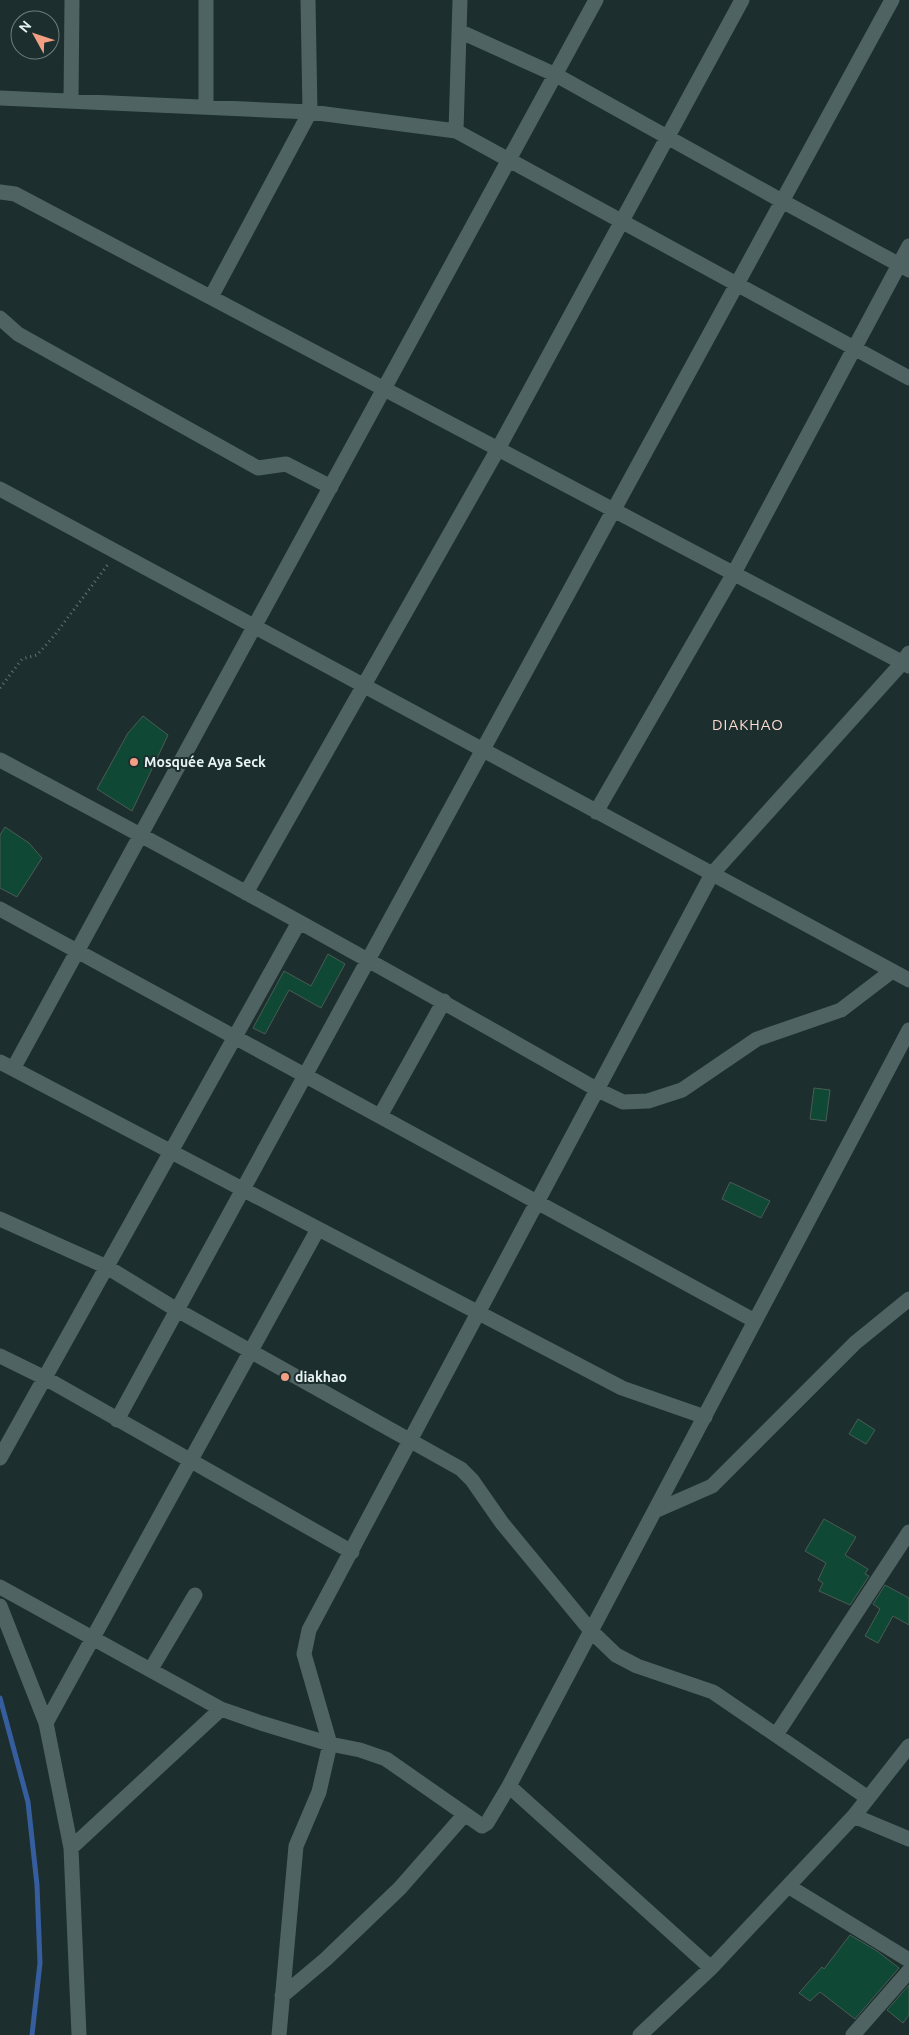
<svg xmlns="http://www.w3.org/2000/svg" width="909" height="2035" viewBox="0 0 909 2035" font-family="Ubuntu,sans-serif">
<rect width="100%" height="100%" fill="#1c2e2e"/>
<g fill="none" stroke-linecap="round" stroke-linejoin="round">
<path stroke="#365e9e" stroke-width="5" d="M0,1698L28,1802L37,1885L40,1963L32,2035"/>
</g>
<path fill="#0f4935" stroke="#4b5b53" d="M143,716L168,735L132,811L97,789L128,733Z
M5,827L29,843L42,858L17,897L0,888V835Z
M328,954L345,964L321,1008L289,990L265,1034L253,1028L284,971L311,986Z
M814,1088L830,1090L826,1121L810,1119Z
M730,1182L770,1201L761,1218L722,1199Z
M858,1419L875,1430L866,1444L849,1434Z
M824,1519L856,1537L845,1555L868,1569L865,1574L869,1576L850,1605L819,1591L823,1583L818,1580L826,1563L805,1551Z
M885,1585L909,1598V1625L893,1616L878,1643L865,1636L880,1609L873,1604Z
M850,1935L877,1951L899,1968L855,2019L820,1992L810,2001L799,1993L822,1967L824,1969Z
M909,1985V2015L903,2023L887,2010Z"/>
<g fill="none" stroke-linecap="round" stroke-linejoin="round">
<path stroke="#657575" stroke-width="3" stroke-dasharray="1 4" stroke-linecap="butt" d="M0,688L22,659L37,655L54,636L109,563"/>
<path stroke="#4f6363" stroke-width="15" d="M459,31L556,75L782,201L909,270
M0,98L310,112L456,131L909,378
M71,101L72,0
M206,107V0
M456,131L460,0
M0,192L15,194L909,666
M211,297L310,112L308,0
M0,318L18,334L258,468L286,464L331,487
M0,489L909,980
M0,760C201,866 400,977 598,1090L623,1102L648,1101L682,1090L757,1039L841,1010L892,971
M596,812L734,573L909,246
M246,893L498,449L742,0
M0,909L755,1321
M0,1062L622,1388L705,1417
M13,1069L596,0
M380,1116L444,1001
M0,1219L107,1267L177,1310L461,1469L472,1480L502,1523L591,1631L616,1655L637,1666L713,1692L868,1798
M0,1356L45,1378L352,1552
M117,1420L892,0
M0,1458L299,922
M655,1511L712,1486L855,1343L909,1299
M0,1587L221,1709L261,1723L330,1744L360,1750L386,1759L482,1826L487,1823L509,1786L909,1030
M0,1606L46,1723L71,1848
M151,1669L195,1595
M46,1723L318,1229
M776,1735L909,1532
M509,1786L711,1968
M854,1816L909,1839
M788,1886L909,1960
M282,1996L326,1959L400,1888L465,1814
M79,2035L71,1848L221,1709
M279,2035L296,1846L319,1792L330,1744L304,1654L309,1630L712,874L903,662L909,653
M640,2035L711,1968L854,1816L909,1746
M853,2035L909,1971"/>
</g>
<g fill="#f39f84" stroke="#1c2e2e" stroke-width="2">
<circle cx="134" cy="762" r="5"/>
<circle cx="285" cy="1377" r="5"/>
</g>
<g text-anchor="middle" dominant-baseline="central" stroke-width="4" stroke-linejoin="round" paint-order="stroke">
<g font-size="14" font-weight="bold" fill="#e8f3f3" stroke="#1c2e2e" text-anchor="start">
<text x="144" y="762">Mosquée Aya Seck</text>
<text x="295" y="1377">diakhao</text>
</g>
<g font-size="15" letter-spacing="1" fill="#fddcd1" stroke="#1c2e2e">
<text x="748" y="724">DIAKHAO</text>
</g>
</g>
<g transform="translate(35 35) rotate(310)"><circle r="24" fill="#1c2e2e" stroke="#6e7d7d"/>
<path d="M0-4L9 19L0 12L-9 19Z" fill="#f39f84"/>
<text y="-8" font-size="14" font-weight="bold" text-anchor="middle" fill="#e8f3f3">N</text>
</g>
</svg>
